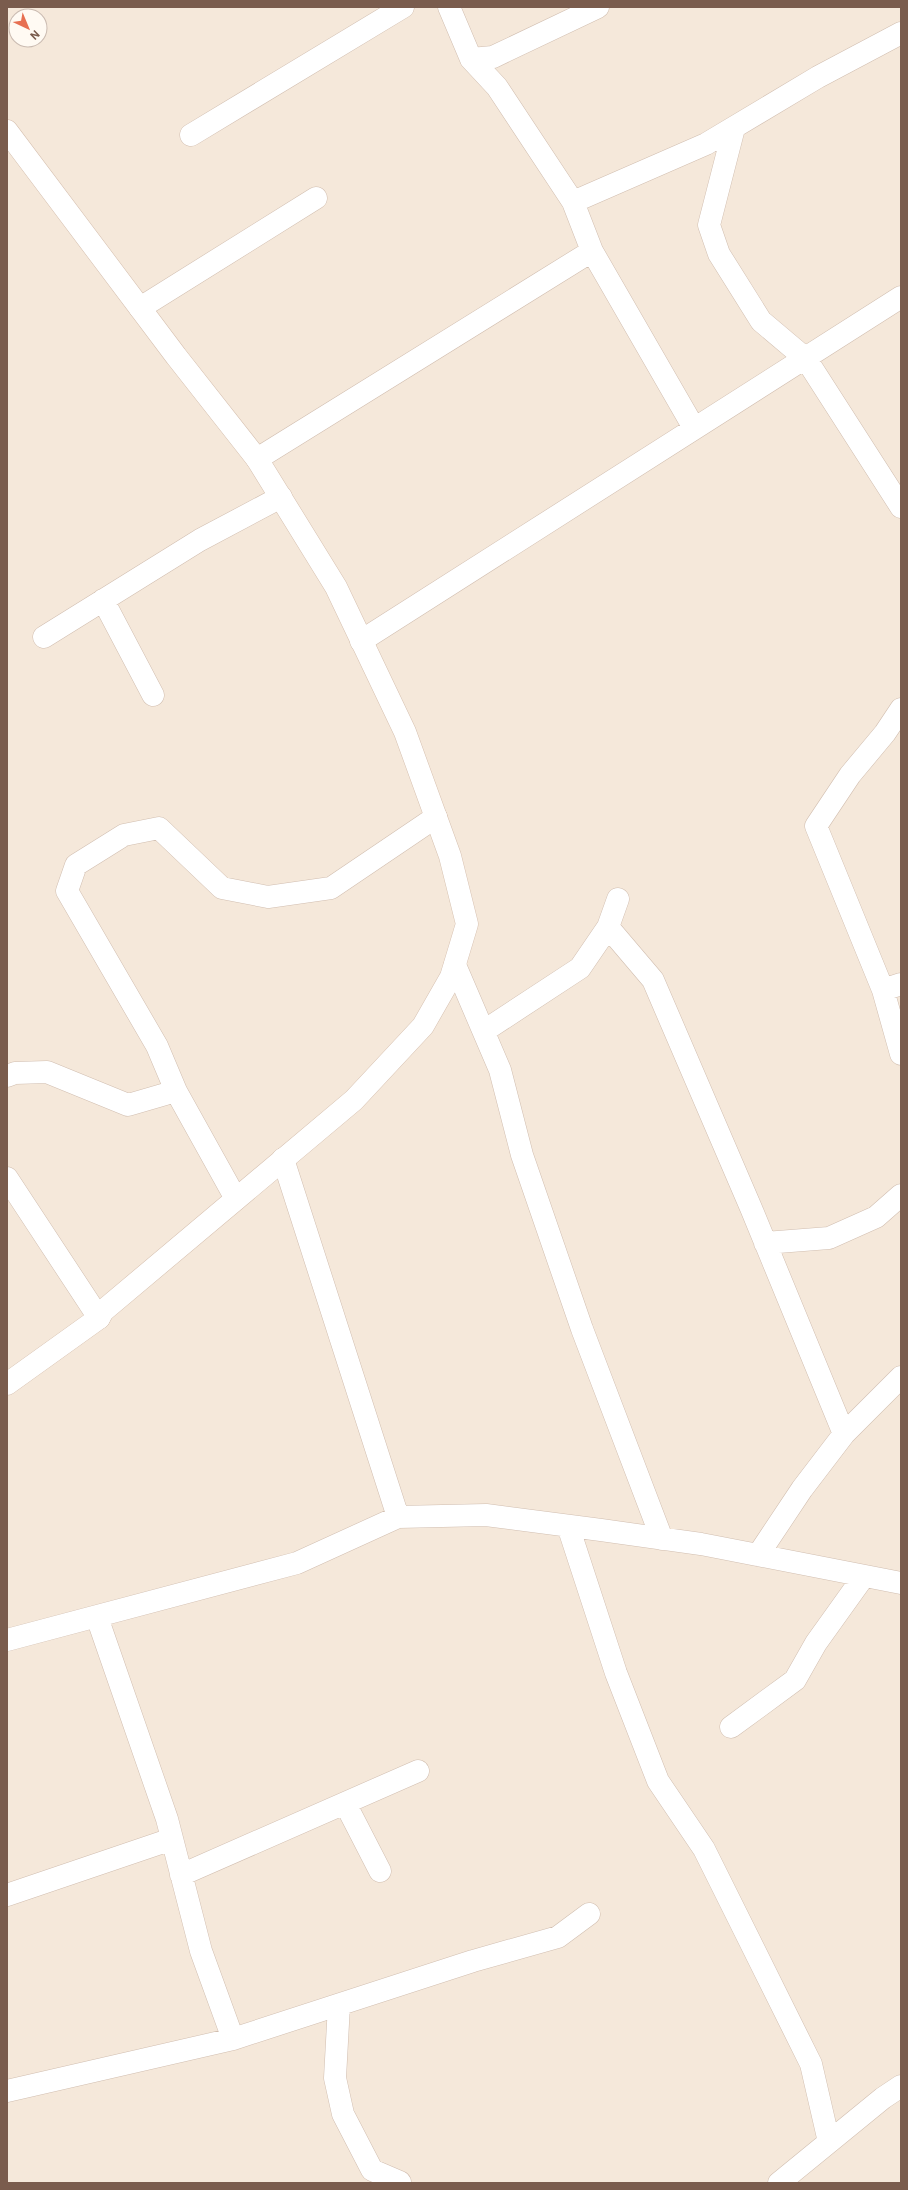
<svg xmlns="http://www.w3.org/2000/svg" width="908" height="2190" viewBox="0 0 908 2190" font-family="Roboto,sans-serif">
<rect width="100%" height="100%" fill="#fdf6ec"/>
<path fill="#f5e8da" fill-rule="evenodd" d="M7,7H901V2183H7ZM16,16H40V40H16Z"/>
<g fill="none" stroke-linecap="round" stroke-linejoin="round">
<defs>
<path id="street" d="M449,7L471,59L497,87L573,202L592,251L694,428
M471,59L493,57L598,7
M734,128L709,225L719,254L761,321L806,359L901,507
M191,135L403,7
M573,202L706,144L818,77L901,33
M140,308L316,198
M257,459L592,251
M103,600L153,695
M44,637L200,540L281,497
M361,641L901,297
M608,927L653,980L751,1208L844,1434
M455,965L500,1070L522,1155L582,1329L662,1539
M901,984L883,990L901,1054
M883,990L816,826L850,775L885,733L901,709
M484,1031L580,968L608,927L618,899
M7,1076L15,1073L47,1072L128,1105L176,1091
M283,1159L398,1517
M7,1178L99,1318
M236,1199L176,1091L157,1046L67,891L76,865L124,835L159,828L222,888L268,897L331,888L436,817
M765,1243L829,1238L876,1217L901,1195
M568,1526L616,1673L658,1781L704,1849L811,2064L829,2142
M758,1555L802,1489L844,1434L901,1377
M97,1617L167,1819L201,1951L233,2039
M7,1640L297,1563L398,1517L486,1515L601,1530L701,1544L901,1583
M731,1727L795,1680L816,1643L864,1576
M345,1803L380,1871
M181,1875L418,1771
M7,1895L172,1839
M339,2005L335,2078L343,2114L372,2170L400,2182
M7,2091L233,2039L473,1961L558,1937L589,1914
M779,2183L883,2098L901,2086"/>
<path id="secondary" d="M7,131L176,356L257,459L336,587L405,732L450,856L467,924L451,977L423,1026L354,1100L103,1311L99,1318L7,1384"/>
</defs>
<use href="#street" stroke="#d1beb0" stroke-width="23"/>
<use href="#secondary" stroke="#d6c0b0" stroke-width="23"/>
<use href="#street" stroke="#fff" stroke-width="22"/>
<use href="#secondary" stroke="#fff" stroke-width="22"/>
</g>
<rect width="908" height="2190" fill="none" stroke="#7a5c4d" stroke-width="16"/>
<g transform="translate(28 28) rotate(136)"><circle r="19" fill="#fffaf3" stroke="#cabbb1"/>
<path d="M0-3L7 15L0 10L-7 15Z" fill="#e76f51"/>
<text y="-6" font-size="11" font-weight="bold" text-anchor="middle" fill="#7a5c4d">N</text>
</g>
</svg>
